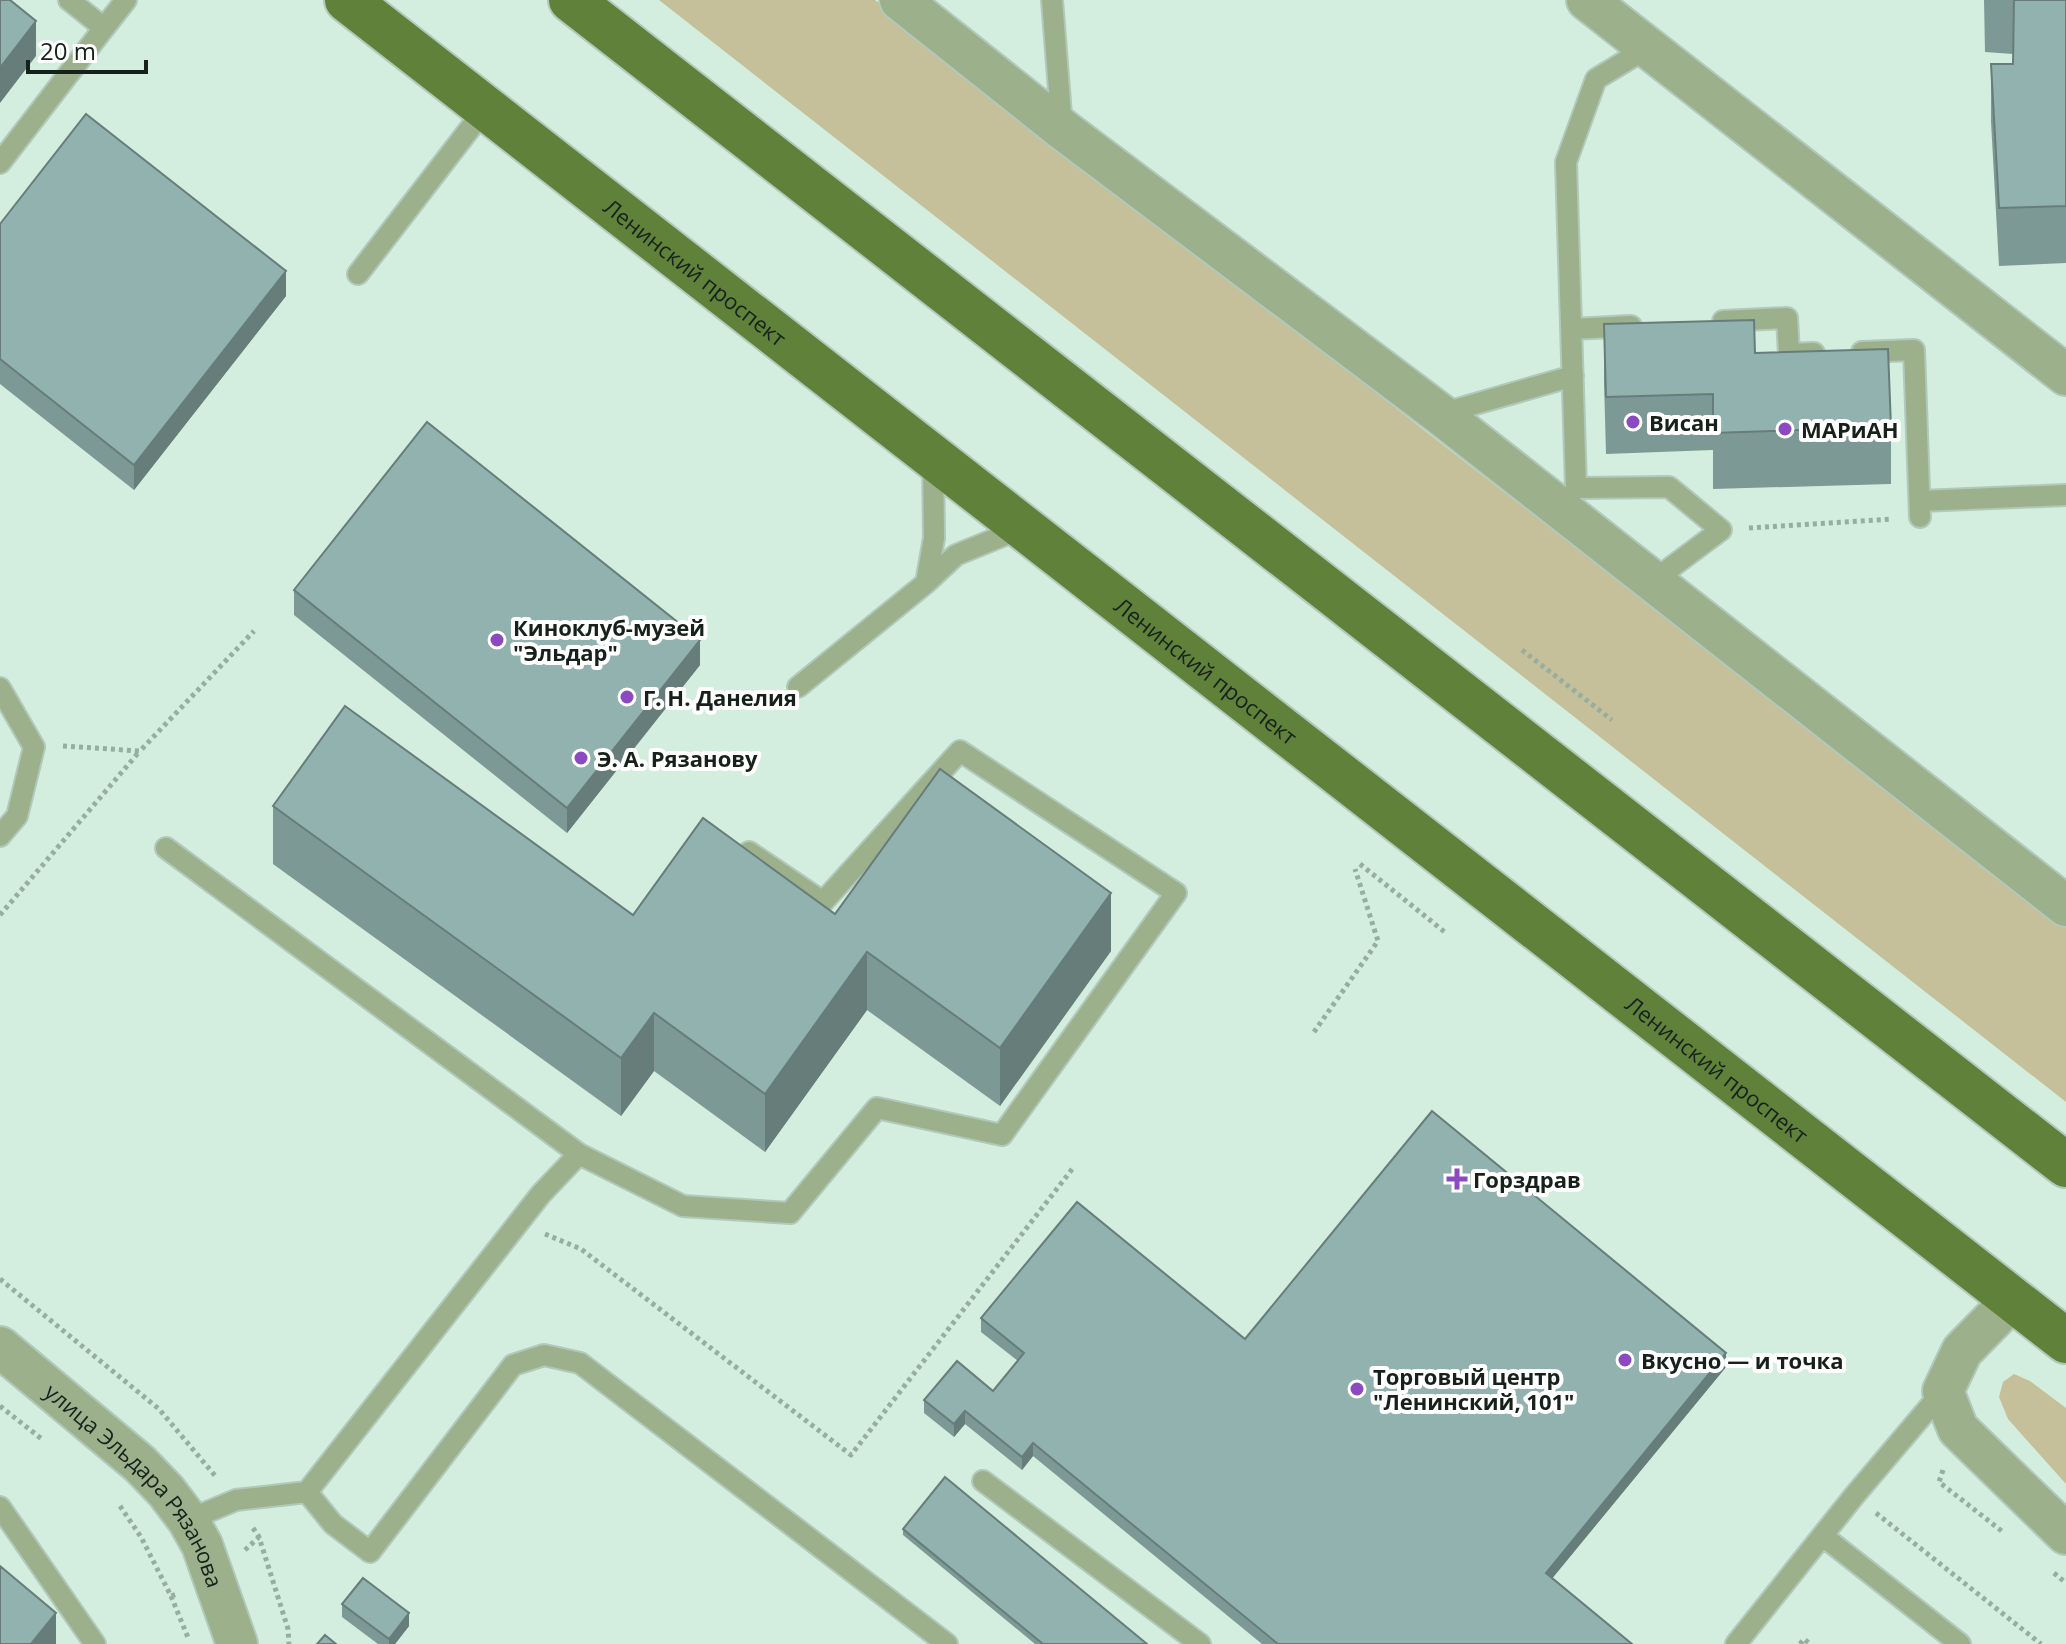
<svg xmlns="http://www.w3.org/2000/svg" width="2066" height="1644" viewBox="0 0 2066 1644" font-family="'Open Sans',sans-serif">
<rect width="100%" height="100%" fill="#d3eede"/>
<path fill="#c5c099" d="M659,0H875L1054,143L2066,928V1102Z
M2014,1374L2030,1381L2066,1408V1484L2008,1419L1999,1397L2003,1382Z"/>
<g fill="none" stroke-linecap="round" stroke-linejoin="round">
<defs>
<path id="service" d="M69,0L104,28L126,0
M1052,0L1062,128
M1649,47L1596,79L1566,162L1576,488L1669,487L1721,530L1653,581
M0,163L104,28
M358,274L485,109
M1723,321L1787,318L1789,354L1814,353
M1572,329L1631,326
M1862,352L1914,350L1920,517
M1440,414L1573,376
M1921,501L2066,495
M926,583L956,555L1022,528
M798,687L926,583L934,538L933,459
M0,688L34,747L17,816L0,836
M166,848L579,1154L541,1194L307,1492L236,1500L188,1520
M579,1154L683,1206L790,1213L877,1108L1002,1135L1176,893L960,751L823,902L749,852
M983,1481L1200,1644
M307,1492L333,1524L370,1552L513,1365L544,1355L580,1363L947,1644
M0,1507L95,1644
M1823,1536L1960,1644
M1736,1644L1854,1496L1943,1391"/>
<g id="minor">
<path d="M900,0L1062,129L1440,414L2066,906"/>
<path d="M1587,0L2066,375"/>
<path d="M2013,1299L1962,1351L1943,1391L1958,1429L2066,1534"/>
<path id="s1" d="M0,1347L140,1464L166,1491L188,1520L202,1545L237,1644"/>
</g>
<g id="primary">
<path id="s2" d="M347,0L2066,1341"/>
<path d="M571,0L2066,1165"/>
</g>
</defs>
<use href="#service" stroke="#b1c9bb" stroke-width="24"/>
<use href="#minor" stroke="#b1c9bb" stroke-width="44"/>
<use href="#primary" stroke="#b1c9bb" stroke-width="48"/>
<path stroke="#97ada0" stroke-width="5" stroke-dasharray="4 4" stroke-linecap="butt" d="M1749,528L1891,519
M1522,650L1612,720
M63,746L140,751L254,631
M1360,864L1446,933
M0,915L139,752
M1314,1032L1378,941L1355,869
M545,1234L581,1249L851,1455L1073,1168
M0,1279L159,1409L217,1478
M0,1406L43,1440
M1943,1470L1939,1482L2003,1532
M120,1506L141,1537L171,1596L177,1594
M1876,1513L2041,1644
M253,1528L259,1537L288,1629L289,1644
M245,1550L259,1537
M2054,1573L2066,1583
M171,1596L189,1640
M1800,1644L1804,1639L1810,1644"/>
<use href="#service" stroke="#9cb08b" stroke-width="20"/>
<use href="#minor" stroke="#9cb08b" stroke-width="40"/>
<use href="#primary" stroke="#5f813a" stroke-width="44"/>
</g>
<path fill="#7d9996" d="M1984,0H2066V263L1999,266L1991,122V64H2013V54L1985,52Z
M0,224L286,296L134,490L0,384Z
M1604,324L1755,353L1891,427V484L1713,489V450L1606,454L1604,381Z
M294,590L700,665L567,833L294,615Z
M273,806L633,915L835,914L1111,951L1000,1106L867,1010L765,1152L654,1071L621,1116L273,864Z
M981,1318L1245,1339L1726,1367L1552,1578L1632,1644H1262L1033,1456L1022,1470L965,1424L954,1437L924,1413V1400L993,1391L1018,1361L981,1332Z
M903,1529L1147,1644H1035L903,1535Z
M342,1604L409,1626L395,1644H378L342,1617Z"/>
<path fill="#667d7a" d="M36,21V56L0,103V68Z
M286,271V296L134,490V465Z
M700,640V665L567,833V808Z
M1111,893V951L1000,1106V1048Z
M867,952V1010L765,1152V1094Z
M654,1013V1071L621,1116V1058Z
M1726,1353V1367L1546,1586V1573Z
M965,1411V1424L954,1437V1424Z
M1033,1443V1456L1022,1470V1457Z
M56,1613V1644H31Z
M409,1613V1626L395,1644H389V1639Z"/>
<path fill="#91b2af" stroke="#667d7a" stroke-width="2" d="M0,0H10L36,21L0,68Z
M2014,0H2066V206L1999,208L1991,64H2013Z
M86,114L286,271L134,465L0,359V224Z
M1754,320L1755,353L1888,349L1891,427L1713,433V394L1606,397L1604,324Z
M427,422L700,640L567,808L294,590Z
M345,706L633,915L703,818L835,914L940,769L1111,893L1000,1048L867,952L765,1094L654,1013L621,1058L273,806Z
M1432,1111L1726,1353L1546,1573L1632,1644H1278L1033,1443L1022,1457L965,1411L954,1424L924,1400L957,1361L993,1391L1024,1353L981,1318L1077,1202L1245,1339Z
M945,1477L1147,1644H1043L903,1529Z
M0,1566L56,1613L31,1644H0Z
M363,1578L409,1613L389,1639L342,1604Z
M325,1635L336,1644H317Z"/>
<g fill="#8b4abf" stroke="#fff" stroke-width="3">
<circle cx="1633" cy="422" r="8"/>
<circle cx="1785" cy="429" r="8"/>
<circle cx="497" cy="640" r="8"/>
<circle cx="627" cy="697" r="8"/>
<circle cx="581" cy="758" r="8"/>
<path d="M1453 1167h8v8h8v8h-8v8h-8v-8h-8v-8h8z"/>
<circle cx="1625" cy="1360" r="8"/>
<circle cx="1357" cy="1389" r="8"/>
</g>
<g text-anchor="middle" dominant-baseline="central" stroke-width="8" stroke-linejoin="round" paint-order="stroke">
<g font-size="22" fill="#17211b" stroke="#fff">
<text stroke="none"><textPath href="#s2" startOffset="442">Ленинский проспект</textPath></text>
<text stroke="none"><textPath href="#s2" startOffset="1090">Ленинский проспект</textPath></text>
<text stroke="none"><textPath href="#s2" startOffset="1738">Ленинский проспект</textPath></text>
<text stroke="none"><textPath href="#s1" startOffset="196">улица Эльдара Рязанова</textPath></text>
</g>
<g font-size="22" font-weight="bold" fill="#17211b" stroke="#fff" text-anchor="start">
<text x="1649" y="422">Висан</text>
<text x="1801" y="429">МАРиАН</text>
<text x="513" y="627">Киноклуб-музей<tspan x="513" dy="25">"Эльдар"</tspan></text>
<text x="643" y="697">Г. Н. Данелия</text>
<text x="597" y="758">Э. А. Рязанову</text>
<text x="1473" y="1179">Горздрав</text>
<text x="1641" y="1360">Вкусно — и точка</text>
<text x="1373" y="1376">Торговый центр<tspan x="1373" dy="25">"Ленинский, 101"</tspan></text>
</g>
</g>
<path d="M28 60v12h118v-12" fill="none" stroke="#17211b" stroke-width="4"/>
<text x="40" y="60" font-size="24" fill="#17211b" stroke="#ffffff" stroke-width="6" paint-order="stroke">20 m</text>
</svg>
